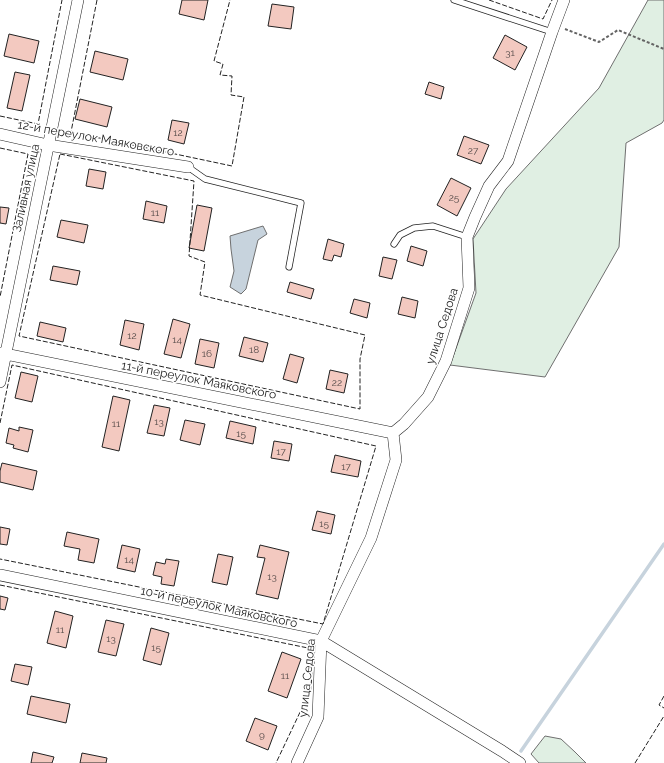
<svg xmlns="http://www.w3.org/2000/svg" width="664" height="763" viewBox="0 0 664 763" font-family="Raleway,sans-serif">
<rect width="100%" height="100%" fill="#fff"/>
<path fill="#e0efe3" stroke="#6f6f6f" d="M648,0H664V120L662,123L626,143L619,247L545,377L450,365L476,293L473,239L506,189L599,88Z
M545,736L561,739L575,752L586,763H539L531,754Z"/>
<path fill="#c7d3dd" stroke="#6f6f6f" d="M263,226L267,234L258,240L246,289L241,294L230,287L234,271L231,249L230,236Z"/>
<g fill="none" stroke-linecap="round" stroke-linejoin="round">
<path stroke="#c7d3dd" stroke-width="3.5" d="M521,751L664,544"/>
</g>
<path fill="#f3c9c0" stroke="#222" d="M182,0H208L204,20L179,14Z
M272,4L294,7L291,29L268,26Z
M9,34L39,41L34,63L4,56Z
M505,35L527,47L515,70L493,58Z
M95,51L128,59L123,80L90,72Z
M15,72L30,75L22,111L7,108Z
M429,82L444,87L441,99L425,94Z
M80,99L112,107L107,127L75,119Z
M172,120L189,123L184,144L168,140Z
M464,136L489,145L481,164L457,155Z
M89,169L106,172L103,189L86,186Z
M451,178L471,188L457,216L437,205Z
M146,201L167,206L164,223L143,219Z
M197,205L212,208L204,251L189,248Z
M0,207L9,208L6,224L0,223Z
M61,220L88,225L84,243L57,237Z
M328,239L344,244L341,257L334,255L332,261L323,259Z
M411,246L427,251L423,266L407,261Z
M383,257L397,260L392,279L379,276Z
M53,266L80,271L77,285L50,280Z
M290,282L314,289L311,299L287,292Z
M402,297L418,301L415,318L398,314Z
M354,299L370,303L367,318L350,313Z
M173,319L190,324L181,358L164,354Z
M125,320L144,324L139,350L120,345Z
M40,322L66,328L63,342L37,336Z
M244,337L268,343L263,362L239,356Z
M200,339L219,343L214,368L195,364Z
M290,354L304,358L297,383L283,379Z
M330,370L348,374L344,393L326,389Z
M21,372L38,376L32,402L15,398Z
M113,396L130,400L119,451L102,447Z
M154,405L170,408L164,436L147,433Z
M185,420L205,424L200,445L180,440Z
M230,421L256,427L253,444L226,438Z
M19,427L33,430L28,452L13,448L14,445L6,443L9,428L19,431Z
M274,441L292,444L289,461L271,458Z
M335,455L361,461L358,477L331,472Z
M2,463L37,471L33,490L0,482V471Z
M317,511L335,515L331,534L312,530Z
M0,527L10,529L7,545L0,544Z
M67,532L99,539L94,563L78,560L80,549L64,546Z
M122,545L140,549L135,572L117,568Z
M260,545L289,552L278,599L256,594L265,558L257,557Z
M218,554L233,557L227,585L212,582Z
M166,559L179,561L174,586L161,584L162,577L153,575L156,562L165,564Z
M0,596L8,598L5,610L0,609Z
M55,611L73,616L66,648L47,643Z
M106,620L124,624L116,656L98,652Z
M151,628L169,633L161,665L143,660Z
M282,652L301,659L287,698L268,691Z
M15,664L32,667L28,685L11,681Z
M31,696L70,704L66,723L27,714Z
M255,718L277,726L268,750L246,741Z
M33,752L54,757L52,763H31Z
M82,753L107,758L106,763H80Z"/>
<g fill="none" stroke-linecap="round" stroke-linejoin="round">
<defs>
<path id="lane" d="M454,0L552,32
M188,167L205,179L301,203L289,267
M394,244L400,235L414,228L433,226L467,237"/>
<path id="street" d="M0,134L48,145L188,167
M0,353L393,433
M0,382L78,0
M393,433L404,424L428,397L446,361L469,288L467,237L475,217L489,186L508,161L552,32L564,0
M0,575L321,641L502,751L520,763
M297,763L318,717L321,641L371,538L396,460L393,433"/>
</defs>
<use href="#lane" stroke="#222" stroke-width="7"/>
<use href="#street" stroke="#222" stroke-width="12"/>
<path stroke="#646464" stroke-width="2" stroke-dasharray="3 2" stroke-linecap="butt" d="M565,29L599,42L618,30L664,49"/>
<use href="#lane" stroke="#fff" stroke-width="5.5"/>
<use href="#street" stroke="#fff" stroke-width="11"/>
<path stroke="#222" stroke-width="1" stroke-dasharray="5 2" stroke-linecap="butt" d="M97,0L71,132L232,166L244,97L231,95L232,76L220,75L223,64L214,61L230,0
M489,0L543,19L552,0
M0,116L38,124L62,0
M0,148L28,154L0,297
M60,154L194,181L189,256L205,262L200,295L365,335L360,359V409L19,336Z
M0,423L12,365L376,446L323,624L0,559
M0,585L313,649L311,689L276,763
M664,696L659,705L664,708
M635,763L664,716"/>
</g>
<g text-anchor="middle" dominant-baseline="central" stroke-width="3" stroke-linejoin="round" paint-order="stroke">
<g font-size="10" fill="#564c4a">
<text x="510" y="52">31</text>
<text x="178" y="132">12</text>
<text x="473" y="150">27</text>
<text x="454" y="197">25</text>
<text x="155" y="212">11</text>
<text x="132" y="335">12</text>
<text x="177" y="339">14</text>
<text x="254" y="349">18</text>
<text x="207" y="353">16</text>
<text x="337" y="382">22</text>
<text x="159" y="421">13</text>
<text x="116" y="423">11</text>
<text x="241" y="433">15</text>
<text x="281" y="451">17</text>
<text x="346" y="466">17</text>
<text x="324" y="523">15</text>
<text x="129" y="559">14</text>
<text x="272" y="576">13</text>
<text x="60" y="629">11</text>
<text x="111" y="638">13</text>
<text x="156" y="647">15</text>
<text x="285" y="675">11</text>
<text x="262" y="734">9</text>
</g>
<g font-size="12" fill="#222" stroke="#fff">
<text transform="translate(96 138) rotate(10)">12-й переулок Маяковского</text>
<text transform="translate(26 188) rotate(-78)">Заливная улица</text>
<text transform="translate(442 326) rotate(-72)">улица Седова</text>
<text transform="translate(199 380) rotate(11)">11-й переулок Маяковского</text>
<text transform="translate(219 607) rotate(12)">10-й переулок Маяковского</text>
<text transform="translate(307 678) rotate(-84)">улица Седова</text>
</g>
</g>
</svg>
